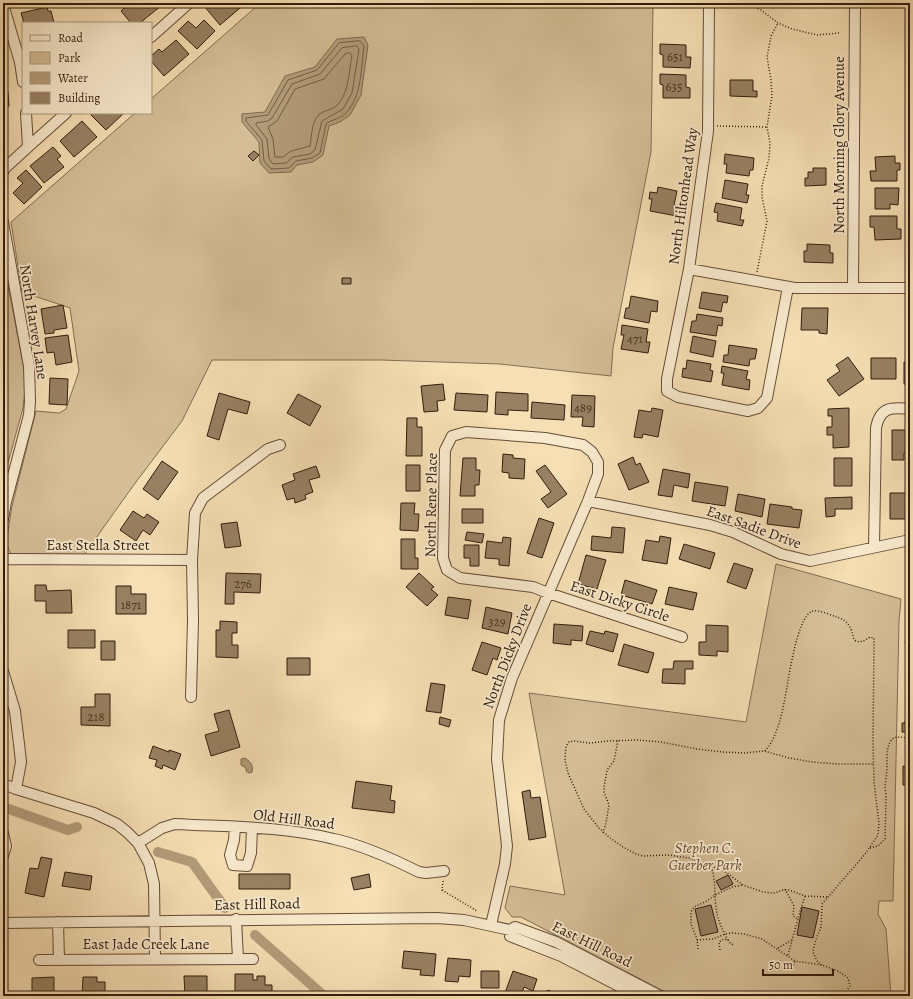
<svg xmlns="http://www.w3.org/2000/svg" width="913" height="999" viewBox="0 0 913 999" font-family="Alegreya,serif">
<rect width="100%" height="100%" fill="#f6dfb4"/>
<filter id="stains"><feTurbulence type="fractalNoise" baseFrequency=".005" numOctaves="4"/><feColorMatrix values="0 0 0 0 .2 0 0 0 0 .09 0 0 0 0 .02 0 0 0 .5 -.17"/></filter>
<radialGradient id="worn" r=".72"><stop offset=".6" stop-color="#630" stop-opacity="0"/><stop offset="1" stop-color="#630" stop-opacity=".3"/></radialGradient>
<path fill="#d5be97" stroke="#846d52" d="M258,3H653L651,152L613,348L611,376L500,364L381,360H212L182,421L133,486L84,555L11,554L6,544L12,506L36,411L59,413L66,409L79,371L70,308L22,292L11,222L135,113H151V99L258,5Z
M3,259L26,380L23,408L3,481Z
M776,564L901,599L899,621L893,901H879L878,914L886,929L891,996H673L521,917H512L505,908L510,886L565,895L529,693L746,722Z"/>
<path fill="#b49d7b" stroke="#80694f" d="M364,37L368,45L361,95L350,115L340,122L329,126L323,155L313,162L297,165L291,172L269,173L260,163L259,142L242,122V114L265,112L285,76L315,67L337,39Z
M244,758C250,760 254,766 252,772L249,773L246,771V768L241,765V759Z"/>
<g fill="none" stroke-linecap="round" stroke-linejoin="round">
<path stroke="#745c44" stroke-width="1" d="M360,41L364,46C361,67 362,95 347,112C341,119 332,119 326,124L320,153L312,158L296,161L289,168L271,169L264,161L262,140L246,121V118L268,115L288,80L317,70L339,43Z
M357,46L359,49L352,93L343,109L322,121L315,150L310,154L293,157L286,163L273,164L269,159L267,139L256,125V123L268,121L272,118L292,84L320,74L342,48Z
M350,53L352,55C349,72 349,90 339,103C335,109 329,109 323,112C311,118 312,135 310,146L291,151L283,157H275L273,139L268,127L277,121L295,89L324,79L345,54Z"/>
<path stroke="#b49d7b" stroke-width="10" d="M3,807L68,830L77,827
M158,852L192,862L225,908
M255,935L324,996"/>
</g>
<path fill="#988163" stroke="#331c0c" d="M130,3H160L162,5L140,23H131L121,11Z
M208,3H246L220,25L204,6Z
M47,7L48,11H51L54,23H24L21,13Z
M204,20L215,31L197,49L178,31L188,21L196,28Z
M176,40L189,54L164,76L151,61V56L159,49L162,52Z
M660,44L686,45V57H691L690,68L663,67V55L660,54Z
M660,74L686,75V87L690,88V98H663V85L660,84Z
M730,80H753V91H757V97L730,96Z
M3,92H8L9,106H4L6,125H3Z
M93,113H124L106,130L91,115Z
M82,121L97,137L74,157L60,141Z
M53,147L61,156L57,159L64,167L44,183L30,166Z
M254,151L259,155L253,161L248,156Z
M725,154L754,158L753,170H750L749,176L726,173L727,164H724Z
M895,156V163H900V170H897V181H871L870,171H876L875,157Z
M813,168H826V185L805,186V178H808V172H813Z
M26,170L42,187L24,204L13,193L23,183L17,178Z
M725,180L748,184L746,195H749L747,203L722,198Z
M658,187L677,191L674,205L679,206L677,216L650,211L652,199H649L650,192L657,193Z
M875,188H899L898,205L890,204V209H875Z
M716,203L742,208L740,220H744L742,226L717,221L718,213L714,212Z
M870,216H897V229H901V239L875,240L874,227H870Z
M807,244L830,245V253H833V263L804,262V251H807Z
M342,278H351V284H342Z
M702,292L728,296L727,303L723,302L721,312L699,308Z
M631,296L658,301L657,312L651,311L649,323L624,318L626,308H629Z
M63,305L67,328L54,330V333L45,334L41,309Z
M802,308H828L827,334L819,333V330H801Z
M697,314L723,318L722,326L718,325L716,336L690,332L692,321H696Z
M622,325L648,329L646,342H650L648,353L621,349L624,335H621Z
M68,335L72,362L56,365L54,352L47,353L45,338Z
M693,336L716,341L713,357L690,352Z
M729,345L757,349L755,359H750L749,366L723,362L724,355H728Z
M848,357L864,379L839,396L827,380L840,371L836,365Z
M871,358H896V379H871Z
M687,360L711,364L710,370L713,371L711,382L682,377L683,368L686,369Z
M904,362H910V384H904Z
M722,366L748,371L746,379L750,380L749,390L722,385L724,373H721Z
M50,378L68,379L67,405L49,404Z
M443,384L445,400L437,401L438,411L424,412L421,386Z
M496,392L528,394V411L508,410V415L495,414Z
M219,393L250,402L247,414L228,409L219,440L207,436Z
M456,393L488,395L487,412L454,410Z
M298,394L321,406L310,426L287,413Z
M572,395L595,396L594,427L582,426L583,417H571Z
M532,402L565,405L564,420L531,418Z
M652,408L663,410L658,437L643,434L642,438L634,437L639,410L651,412Z
M849,408V447L833,448V435H827V427H832V416H828V409Z
M407,418H417V427H422V456H406Z
M892,430H910V453H904V460H892Z
M503,454L513,455V458L525,459L524,479L509,478V473L502,472Z
M633,457L636,465L640,463L649,482L629,490L618,464Z
M463,458H476V470H480L479,485H475V496H460Z
M834,458H852V486H834Z
M162,461L178,472L158,500L143,489Z
M406,465H420V491H406Z
M545,465L567,494L548,508L541,499L551,492L536,471Z
M316,466L320,477L309,480L313,492L305,495L306,499L295,503L294,498L287,500L282,485L295,480L293,474Z
M663,469L690,474L688,488L674,485L672,497L658,495Z
M695,482L728,487L725,506L692,501Z
M890,493H910V519H890Z
M738,494L765,499L762,517L735,511Z
M852,497V509H835V516L826,517L825,498Z
M401,503H415L414,514H419L418,531L400,530Z
M770,504L792,507V509L802,510L799,528L767,524Z
M462,509H483V523H462Z
M133,511L144,518L147,514L159,522L150,535L143,530L136,541L120,530Z
M539,518L554,523L542,558L527,553Z
M237,522L241,546L225,548L221,524Z
M612,527L625,528L623,553L591,550L592,536L611,538Z
M467,532L484,534L482,543L465,540Z
M660,536L671,538L667,564L642,560L646,540L659,542Z
M503,537L511,538L509,566L499,565V559L485,558L487,541L502,543Z
M401,539H415V558H418V569H401Z
M684,544L715,553L710,569L679,559Z
M464,545H479V566H470V558H464Z
M586,555L606,560L597,589L578,584Z
M734,563L753,569L746,589L727,582Z
M226,573L261,574L260,593L234,592V604H225Z
M419,573L434,587L431,589L438,595L427,606L406,587Z
M625,580L657,590L652,604L621,595Z
M35,585H46L47,591L71,590L72,613H46V601H35Z
M116,586H131V594H146V614H116Z
M669,587L697,593L693,610L665,604Z
M448,597L471,600L468,619L445,615Z
M486,607L512,613L508,634L482,628Z
M220,621L237,622V633H232V645H238V658L216,657V630H220Z
M554,624L583,626L582,641L571,640V645L553,643Z
M706,625L728,626V652L717,651V656L699,655V642H706Z
M909,626H910V645L905,643Z
M68,630H95V648H68Z
M590,631L604,634L605,631L618,634L613,652L586,644Z
M101,641H115V660H101Z
M482,642L501,648L497,660L493,658L487,675L472,670Z
M624,644L654,653L648,673L618,665Z
M287,658H310V675H287Z
M674,661H693V669H685V684L662,683L663,669H673Z
M907,672H910V690H907Z
M431,683L445,685L441,713L426,711Z
M95,694H110V726L81,725V707H95Z
M908,694H910V711H908Z
M229,710L240,747L211,756L205,735L219,731L214,714Z
M906,715H910V732H902V723H905Z
M440,717L451,720L449,727L439,724Z
M907,745H910V763H907Z
M153,746L169,752V750L181,754L175,770L163,765L162,769L155,766L157,760L149,758Z
M903,766L910,767V785H903Z
M356,781L392,786L390,800L395,801L394,813L352,808Z
M530,790L531,798L540,797L546,837L529,840L522,792Z
M907,790H910V806L907,805Z
M41,857L52,859L44,897L25,893L30,868L38,869Z
M65,872L92,876L90,890L62,886Z
M239,874H290V889H239Z
M369,874L371,887L354,890L351,878Z
M728,875L733,884L721,890L716,881Z
M711,905L718,932L701,936L695,909Z
M802,907L819,911L813,938L797,935Z
M404,951L436,954L434,976L420,975L421,970L402,968Z
M448,958L471,960L470,977L459,976L458,982L445,981Z
M481,971H499V988H481Z
M513,971L537,979L533,991L524,987L521,996H514L505,993Z
M235,974H253V980H257V976H265V985H272V995L235,996Z
M184,976H207V996H185Z
M54,977V996H32V978Z
M83,977H97V982H105V996H82Z
M548,990L561,996H545Z"/>
<g fill="none" stroke-linecap="round" stroke-linejoin="round">
<defs>
<path id="minor" d="M709,3L708,131L689,269L667,379V391L678,397L748,411L758,408L767,398L788,287
M3,4L20,62L23,82
M151,37L189,3
M28,147L66,113
M3,172L5,168L28,147L26,113
M3,222L29,366L30,401L29,415L6,502L3,519
M689,269L795,288H910
M853,288L855,3
M588,501L710,525L733,532L781,554L810,561L910,540
M874,547L876,428C880,407 891,407 910,409
M3,560L10,559L192,560
M3,671L15,711L19,744L21,762L16,789
M191,697L193,620L192,560L195,513L203,498L268,449L280,445
M3,784L16,789L94,813L117,824L127,832L138,843L149,863L154,884L155,959
M235,827L234,840L230,855L233,865L247,866L251,853L252,828
M3,833L6,846L3,856
M138,843L162,828L175,824C228,827 282,826 334,839C362,845 393,859 419,872L426,873L444,871
M236,919L238,959
M58,922L59,960
M3,923L437,918L464,920L510,930
M491,925L505,864L507,846L497,759L499,720L512,678L588,501L598,474V462L592,452L583,445L545,438L466,432L452,436L445,450L443,558L447,570L460,578L533,587L548,593L682,637
M39,960L253,959
M638,996L561,956L510,936V930L515,927L556,942L660,996"/>
</defs>
<use href="#minor" stroke="#644d36" stroke-width="12"/>
<path stroke="#331c0c" stroke-width="1.5" stroke-dasharray="1 2" stroke-linecap="butt" d="M747,3L761,10L778,23L792,29L817,35L839,33
M717,126L767,127
M757,272L767,221L762,197V186L769,158L770,143L767,127L772,96L771,80L767,57L771,36L778,23
M765,751C776,739 781,718 784,703C788,686 796,615 813,611C820,610 830,615 837,617C849,621 852,629 854,640C861,644 865,640 870,637L874,638L873,743L874,782L879,823L878,835L866,853L822,904L821,927L815,942L813,952L817,961L822,965
M603,833L606,823L609,805L604,792V788L607,770L614,761L618,740
M870,848L878,846L885,839L886,796L885,787L887,769V752L889,744L892,739L897,737L910,738
M711,867C716,879 714,894 716,907C717,919 722,929 728,940
M443,881L442,890L477,911
M785,889L794,906L793,916L798,919
M827,897L805,896L789,890H783L774,893L763,892L743,885L724,871L689,858L668,855L643,856L636,854L623,847L610,838L598,827L584,809L568,773L565,760L566,746L569,742L574,741L590,743L608,741L637,740L661,742L697,749L723,752L744,753L764,751L789,758L812,762L838,764H873
M697,940L713,939L725,934L732,933L744,934L762,939L795,961L822,965L838,971L848,978L850,986L847,990
M778,948L792,940
M698,949L697,939L691,924V912L694,907L707,901L715,895L732,887L743,885
M720,950L719,942L724,939L728,940L731,944L734,945
M788,955L801,908L805,896
M792,968L795,961"/>
<use href="#minor" stroke="#f9eace" stroke-width="10"/>
</g>
<g text-anchor="middle" dominant-baseline="central" stroke-width="3.5" stroke-linejoin="round" paint-order="stroke">
<g font-size="13" fill="#4c3522">
<text x="675" y="56">651</text>
<text x="674" y="86">635</text>
<text x="635" y="338">471</text>
<text x="583" y="407">489</text>
<text x="243" y="583">276</text>
<text x="131" y="604">1871</text>
<text x="497" y="621">329</text>
<text x="96" y="716">218</text>
</g>
<g font-size="15" fill="#331c0c" stroke="#f9eace">
<text transform="translate(839 145) rotate(-90)">North Morning Glory Avenue</text>
<text transform="translate(683 196) rotate(-82)">North Hiltonhead Way</text>
<text transform="translate(34 322) rotate(81)">North Harvey Lane</text>
<text transform="translate(431 505) rotate(-89)">North Rene Place</text>
<text transform="translate(754 527) rotate(20)">East Sadie Drive</text>
<text x="98" y="545">East Stella Street</text>
<text transform="translate(620 601) rotate(18)">East Dicky Circle</text>
<text transform="translate(507 656) rotate(-69)">North Dicky Drive</text>
<text transform="translate(294 819) rotate(7)">Old Hill Road</text>
<text transform="translate(257 904) rotate(-1)">East Hill Road</text>
<text x="146" y="944">East Jade Creek Lane</text>
<text transform="translate(592 944) rotate(26)">East Hill Road</text>
</g>
<g font-size="15" font-style="italic" fill="#644d36" stroke="#f9eace">
<text x="705" y="848">Stephen C.<tspan x="705" dy="17">Guerber Park</tspan></text>
</g>
</g>
<rect width="913" height="999" fill="none" stroke="#f6dfb4" stroke-width="16"/>
<rect x="4" y="4" width="905" height="991" fill="none" stroke="#331c0c" stroke-width="2"/>
<rect x="8" y="8" width="897" height="983" fill="none" stroke="#331c0c"/>
<rect x="22" y="22" width="130" height="92" fill="#f9eace" stroke="#aa9880"/>
<rect x="30" y="35" width="20" height="6" fill="#f9eace" stroke="#aa9880"/>
<text x="58" y="42" font-size="12" fill="#331c0c">Road</text>
<rect x="30" y="52" width="20" height="12" fill="#d5be97" stroke="#aa9880"/>
<text x="58" y="62" font-size="12" fill="#331c0c">Park</text>
<rect x="30" y="72" width="20" height="12" fill="#b49d7b" stroke="#aa9880"/>
<text x="58" y="82" font-size="12" fill="#331c0c">Water</text>
<rect x="30" y="92" width="20" height="12" fill="#988163" stroke="#aa9880"/>
<text x="58" y="102" font-size="12" fill="#331c0c">Building</text>
<path d="M763 969v6h70v-6" fill="none" stroke="#331c0c" stroke-width="2"/>
<text x="769" y="969" font-size="12" fill="#331c0c" stroke="#f9eace" stroke-width="3" paint-order="stroke">50 m</text>
<rect width="100%" height="100%" filter="url(#stains)"/>
<rect width="100%" height="100%" fill="url(#worn)"/>
</svg>
